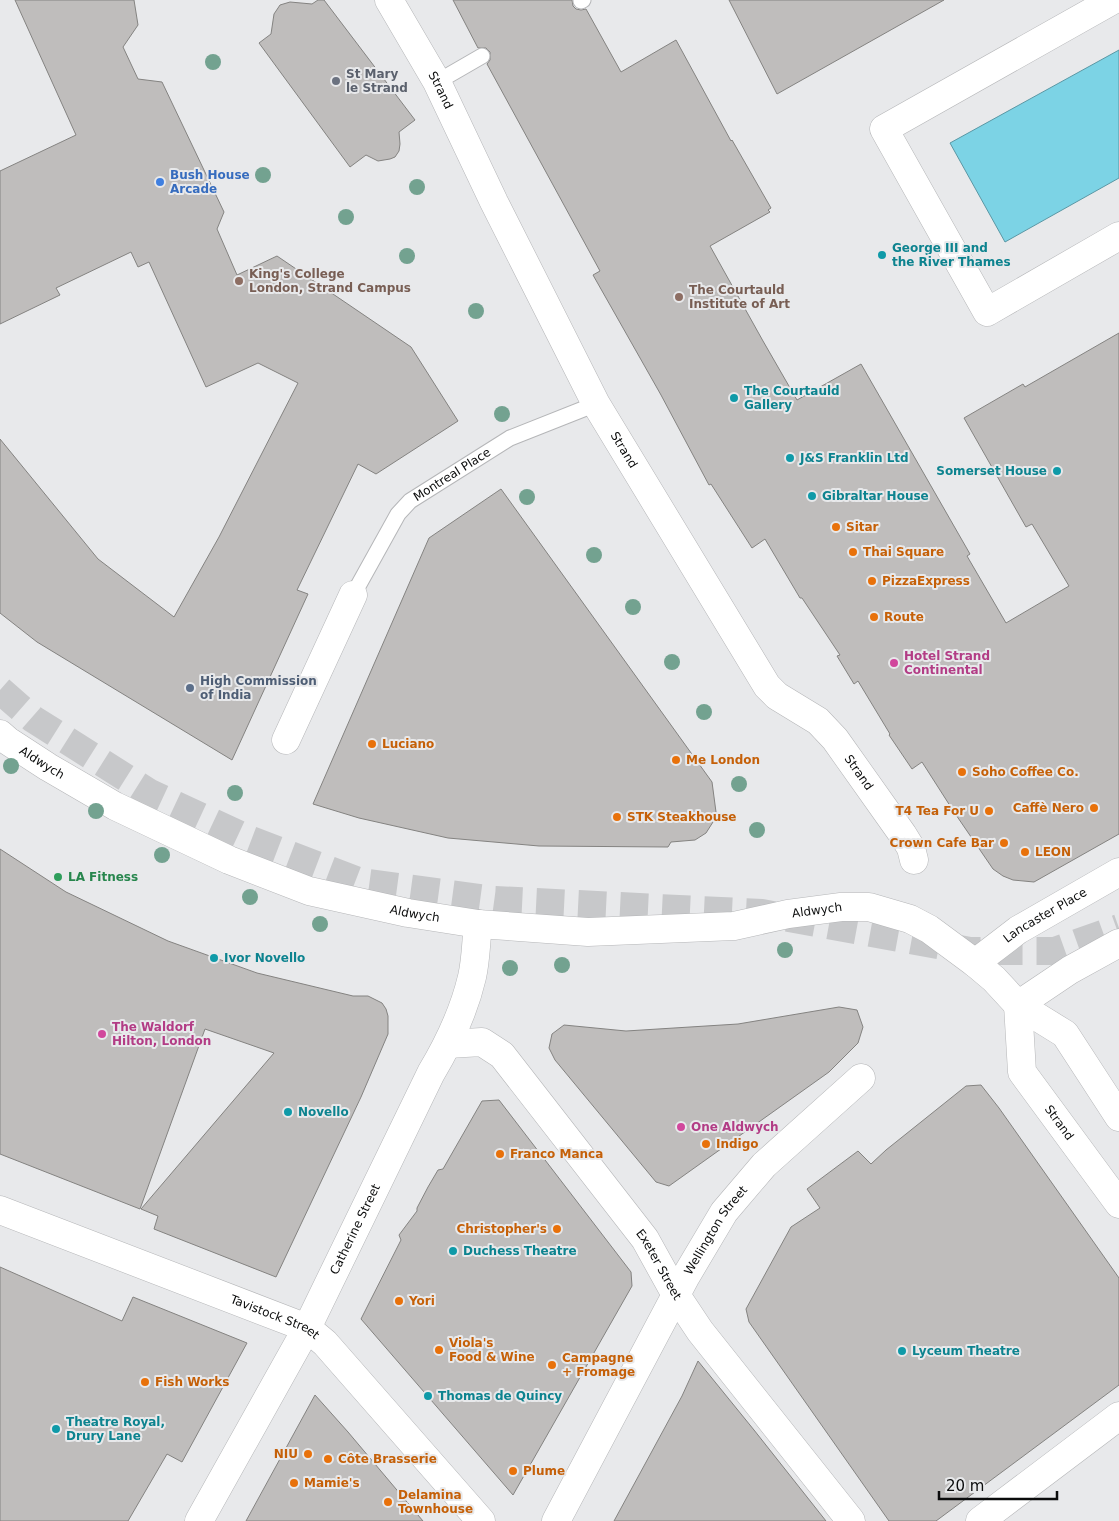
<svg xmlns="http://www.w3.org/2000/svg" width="1119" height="1521" viewBox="0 0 1119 1521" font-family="'DejaVu Sans',sans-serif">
<rect width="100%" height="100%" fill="#e8e9eb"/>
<path fill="#7cd3e5" stroke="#5a97a4" d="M1119,50V178L1005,242L950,143Z"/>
<path fill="#bfbdbc" stroke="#848381" d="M15,0H134L138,25L123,47L138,79L162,82L224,212L217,229L237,275L277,256L411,347L458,421L376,474L358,464L297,590L308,594L232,760L37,642L0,613V439L98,559L174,617L219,537L298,383L258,363L206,387L149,262L138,267L131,252L56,288L60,295L0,324V171L76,135Z
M318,0H324L415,120L399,132L400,144L399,151L395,157L390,159L378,161L366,155L350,167L259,43L271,34L274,14L280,5L290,2L312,4Z
M453,0H572L573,6L576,9L581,10L586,9L621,72L676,40L731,141L732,140L771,208L768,210L770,212L710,246L763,341L797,400L861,364L970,554L967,556L1006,623L1069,586L1032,524L1026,527L964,418L1023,384L1025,387L1119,333V834L1034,882L1013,880L1003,876L993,869L954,812L922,762L912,769L889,735L890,734L858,681L854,684L837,656L840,655L802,598H800L765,539L752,548L711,484L709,485L661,395L593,275L600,271L487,64L490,60V52L486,48H478Z
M729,0H944L777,94Z
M501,489L712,782L716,812L713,822L706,833L695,840L671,842L668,847L539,846L448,838L359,818L313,804L429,538Z
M0,849L66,892L168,941L257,973L353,996H368L382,1003L386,1009L388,1016V1034L361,1097L276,1277L154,1229L158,1216L141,1209L274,1053L205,1029L140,1209L0,1154Z
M839,1007L857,1010L863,1027L858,1043L829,1072L669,1186L656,1182L555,1060L549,1048L552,1034L564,1025L626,1031L738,1024Z
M981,1085L999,1108L1119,1278V1385L936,1521H889L749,1322L746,1309L791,1227L820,1208L807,1189L858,1151L871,1164L886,1150L966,1086Z
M499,1100L631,1272L632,1286L513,1495L361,1319L401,1240L399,1235L417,1211V1208L428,1187L438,1170L443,1169L482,1101Z
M0,1267L122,1321L133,1297L247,1343L182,1462L167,1454L128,1521H0Z
M698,1361L754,1430L826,1521H614L682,1396Z
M315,1395L348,1432L423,1521H246Z"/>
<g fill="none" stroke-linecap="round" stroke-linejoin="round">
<path stroke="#c7c8ca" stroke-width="28" stroke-dasharray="28 14" stroke-linecap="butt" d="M0,690L33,719L150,793L251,840L361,882L495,900L762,913L970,951H1055L1119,928"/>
<defs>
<g id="lane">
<path d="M581,1L583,0"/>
<path d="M437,82L482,56"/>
<path id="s1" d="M353,595L398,514L410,501L510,438L596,404"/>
</g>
<g id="street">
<path id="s2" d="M389,0L437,82L494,202L596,404L767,686L777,696L818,721L835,739L903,835L911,848L914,860"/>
<path d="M1113,0L884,129L987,312L1119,236"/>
<path d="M286,740L353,595"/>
<path id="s3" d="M448,1044L482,1042L502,1055L645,1239L676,1295L700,1331L851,1521"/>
<path id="s4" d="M0,1210L307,1328L325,1343L481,1521"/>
<path id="s5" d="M199,1521L307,1328L431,1073C449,1043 464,1011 472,977C476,960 476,941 478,924"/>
<path id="s6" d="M556,1521L686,1276L724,1212L764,1165L861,1078"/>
<path d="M980,1521L1119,1416"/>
</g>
<g id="primary">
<path id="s7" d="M0,734L8,741L48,767L115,806L229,860L309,891L408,913L478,924L588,932L734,926L788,914L841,907H869L910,919L929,929L975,963L994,979L1018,1005L1065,1034L1119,1117"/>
<path id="s8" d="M975,963L1018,930L1119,872"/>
<path id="s9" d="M1018,1005L1022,1072L1119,1204"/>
<path d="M1018,1005L1070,970L1119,943"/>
</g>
</defs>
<use href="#lane" stroke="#b5b6b8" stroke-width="17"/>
<use href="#street" stroke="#b5b6b8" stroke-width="29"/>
<use href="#primary" stroke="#b5b6b8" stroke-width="29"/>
<use href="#lane" stroke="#fff" stroke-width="15"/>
<use href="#street" stroke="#fff" stroke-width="28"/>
<use href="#primary" stroke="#fff" stroke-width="28"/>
</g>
<g fill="#73a290">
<circle cx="213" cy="62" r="8"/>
<circle cx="263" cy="175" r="8"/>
<circle cx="417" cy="187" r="8"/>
<circle cx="346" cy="217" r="8"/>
<circle cx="407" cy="256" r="8"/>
<circle cx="476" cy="311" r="8"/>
<circle cx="502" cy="414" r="8"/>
<circle cx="527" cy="497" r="8"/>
<circle cx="594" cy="555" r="8"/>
<circle cx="633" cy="607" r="8"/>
<circle cx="672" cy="662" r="8"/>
<circle cx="704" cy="712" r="8"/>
<circle cx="11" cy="766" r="8"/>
<circle cx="739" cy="784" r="8"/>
<circle cx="235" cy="793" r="8"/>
<circle cx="96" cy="811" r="8"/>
<circle cx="757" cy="830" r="8"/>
<circle cx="162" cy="855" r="8"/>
<circle cx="250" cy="897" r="8"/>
<circle cx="320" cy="924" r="8"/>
<circle cx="785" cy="950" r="8"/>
<circle cx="562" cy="965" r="8"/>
<circle cx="510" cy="968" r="8"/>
</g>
<circle fill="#6b7280" stroke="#e8e9eb" stroke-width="2" cx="336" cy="81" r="5"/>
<circle fill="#3f7fe0" stroke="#e8e9eb" stroke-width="2" cx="160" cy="182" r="5"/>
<g fill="#0f9aa8" stroke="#e8e9eb" stroke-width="2">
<circle cx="882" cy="255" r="5"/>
<circle cx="734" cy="398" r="5"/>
<circle cx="790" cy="458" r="5"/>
<circle cx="1057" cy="471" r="5"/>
<circle cx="812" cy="496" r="5"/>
<circle cx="214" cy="958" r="5"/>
<circle cx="288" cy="1112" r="5"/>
<circle cx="453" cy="1251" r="5"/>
<circle cx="902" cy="1351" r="5"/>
<circle cx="428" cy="1396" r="5"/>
<circle cx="56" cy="1429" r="5"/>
</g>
<g fill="#8d6e63" stroke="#e8e9eb" stroke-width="2">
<circle cx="239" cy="281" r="5"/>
<circle cx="679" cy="297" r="5"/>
</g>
<g fill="#e8710a" stroke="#e8e9eb" stroke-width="2">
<circle cx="836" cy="527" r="5"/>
<circle cx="853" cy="552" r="5"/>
<circle cx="872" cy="581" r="5"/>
<circle cx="874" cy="617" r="5"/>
<circle cx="372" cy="744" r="5"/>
<circle cx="676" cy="760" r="5"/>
<circle cx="962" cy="772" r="5"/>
<circle cx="1094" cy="808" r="5"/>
<circle cx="989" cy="811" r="5"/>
<circle cx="617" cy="817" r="5"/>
<circle cx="1004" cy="843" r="5"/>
<circle cx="1025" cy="852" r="5"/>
<circle cx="706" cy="1144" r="5"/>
<circle cx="500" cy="1154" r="5"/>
<circle cx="557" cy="1229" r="5"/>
<circle cx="399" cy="1301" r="5"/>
<circle cx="439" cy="1350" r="5"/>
<circle cx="552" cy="1365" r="5"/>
<circle cx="145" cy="1382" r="5"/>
<circle cx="308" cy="1454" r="5"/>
<circle cx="328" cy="1459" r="5"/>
<circle cx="513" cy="1471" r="5"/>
<circle cx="294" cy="1483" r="5"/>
<circle cx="388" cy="1502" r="5"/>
</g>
<g fill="#d1479c" stroke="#e8e9eb" stroke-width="2">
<circle cx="894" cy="663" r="5"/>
<circle cx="102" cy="1034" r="5"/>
<circle cx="681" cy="1127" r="5"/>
</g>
<circle fill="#5c6f8a" stroke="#e8e9eb" stroke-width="2" cx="190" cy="688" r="5"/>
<circle fill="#2e9e5b" stroke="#e8e9eb" stroke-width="2" cx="58" cy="877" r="5"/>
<g text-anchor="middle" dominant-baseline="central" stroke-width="4" stroke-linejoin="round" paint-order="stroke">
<g font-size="12" font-weight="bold" fill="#5b616d" stroke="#e8e9eb" text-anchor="start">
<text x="346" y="74">St Mary<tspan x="346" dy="14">le Strand</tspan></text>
</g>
<g font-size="12" fill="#0b0c0c" stroke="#e8e9eb">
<text stroke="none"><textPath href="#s2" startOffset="104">Strand</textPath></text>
<text stroke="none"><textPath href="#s2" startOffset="508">Strand</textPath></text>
<text stroke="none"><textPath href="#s1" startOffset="160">Montreal Place</textPath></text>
<text stroke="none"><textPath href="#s7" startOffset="51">Aldwych</textPath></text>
<text stroke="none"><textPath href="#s2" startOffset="912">Strand</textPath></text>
<text stroke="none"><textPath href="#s7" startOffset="861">Aldwych</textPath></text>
<text stroke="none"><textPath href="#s7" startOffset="456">Aldwych</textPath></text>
<text stroke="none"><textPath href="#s8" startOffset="85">Lancaster Place</textPath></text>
<text stroke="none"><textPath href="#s9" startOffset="130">Strand</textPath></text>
<text stroke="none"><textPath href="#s5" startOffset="331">Catherine Street</textPath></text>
<text stroke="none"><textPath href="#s6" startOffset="332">Wellington Street</textPath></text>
<text stroke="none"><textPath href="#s3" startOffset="320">Exeter Street</textPath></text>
<text stroke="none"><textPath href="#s4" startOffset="295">Tavistock Street</textPath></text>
</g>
<g font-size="12" font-weight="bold" fill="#366cbe" stroke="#e8e9eb" text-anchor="start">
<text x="170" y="175">Bush House<tspan x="170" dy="14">Arcade</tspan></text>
</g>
<g font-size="12" font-weight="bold" fill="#0d838f" stroke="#e8e9eb" text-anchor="start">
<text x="892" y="248">George III and<tspan x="892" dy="14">the River Thames</tspan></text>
<text x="744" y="391">The Courtauld<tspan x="744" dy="14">Gallery</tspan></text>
<text x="800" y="458">J&amp;S Franklin Ltd</text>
<text x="1047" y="471" text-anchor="end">Somerset House</text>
<text x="822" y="496">Gibraltar House</text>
<text x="224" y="958">Ivor Novello</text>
<text x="298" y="1112">Novello</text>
<text x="463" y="1251">Duchess Theatre</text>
<text x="912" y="1351">Lyceum Theatre</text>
<text x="438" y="1396">Thomas de Quincy</text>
<text x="66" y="1422">Theatre Royal,<tspan x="66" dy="14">Drury Lane</tspan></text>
</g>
<g font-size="12" font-weight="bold" fill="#785e54" stroke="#e8e9eb" text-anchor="start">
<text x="249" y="274">King's College<tspan x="249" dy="14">London, Strand Campus</tspan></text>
<text x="689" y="290">The Courtauld<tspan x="689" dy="14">Institute of Art</tspan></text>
</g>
<g font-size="12" font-weight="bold" fill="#c56008" stroke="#e8e9eb" text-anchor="start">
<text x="846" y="527">Sitar</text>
<text x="863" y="552">Thai Square</text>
<text x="882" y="581">PizzaExpress</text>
<text x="884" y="617">Route</text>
<text x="382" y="744">Luciano</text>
<text x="686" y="760">Me London</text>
<text x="972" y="772">Soho Coffee Co.</text>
<text x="1084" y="808" text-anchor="end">Caffè Nero</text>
<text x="979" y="811" text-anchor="end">T4 Tea For U</text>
<text x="627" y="817">STK Steakhouse</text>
<text x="994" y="843" text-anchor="end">Crown Cafe Bar</text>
<text x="1035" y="852">LEON</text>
<text x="716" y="1144">Indigo</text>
<text x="510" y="1154">Franco Manca</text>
<text x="547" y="1229" text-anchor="end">Christopher's</text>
<text x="409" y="1301">Yori</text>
<text x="449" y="1343">Viola's<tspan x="449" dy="14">Food &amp; Wine</tspan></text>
<text x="562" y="1358">Campagne<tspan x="562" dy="14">+ Fromage</tspan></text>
<text x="155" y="1382">Fish Works</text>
<text x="298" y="1454" text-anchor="end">NIU</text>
<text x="338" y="1459">Côte Brasserie</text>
<text x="523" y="1471">Plume</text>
<text x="304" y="1483">Mamie's</text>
<text x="398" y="1495">Delamina<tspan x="398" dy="14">Townhouse</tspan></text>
</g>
<g font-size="12" font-weight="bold" fill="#b23c85" stroke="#e8e9eb" text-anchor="start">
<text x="904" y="656">Hotel Strand<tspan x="904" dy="14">Continental</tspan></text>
<text x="112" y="1027">The Waldorf<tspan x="112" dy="14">Hilton, London</tspan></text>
<text x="691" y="1127">One Aldwych</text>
</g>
<g font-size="12" font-weight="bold" fill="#4e5e75" stroke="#e8e9eb" text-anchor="start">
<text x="200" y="681">High Commission<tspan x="200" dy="14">of India</tspan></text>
</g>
<g font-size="12" font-weight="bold" fill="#27864d" stroke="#e8e9eb" text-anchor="start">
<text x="68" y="877">LA Fitness</text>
</g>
</g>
<path d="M939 1491v8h118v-8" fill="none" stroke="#0b0c0c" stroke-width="2.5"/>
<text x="946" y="1491" font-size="15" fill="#0b0c0c" stroke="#e8e9eb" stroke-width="4" paint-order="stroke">20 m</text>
</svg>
